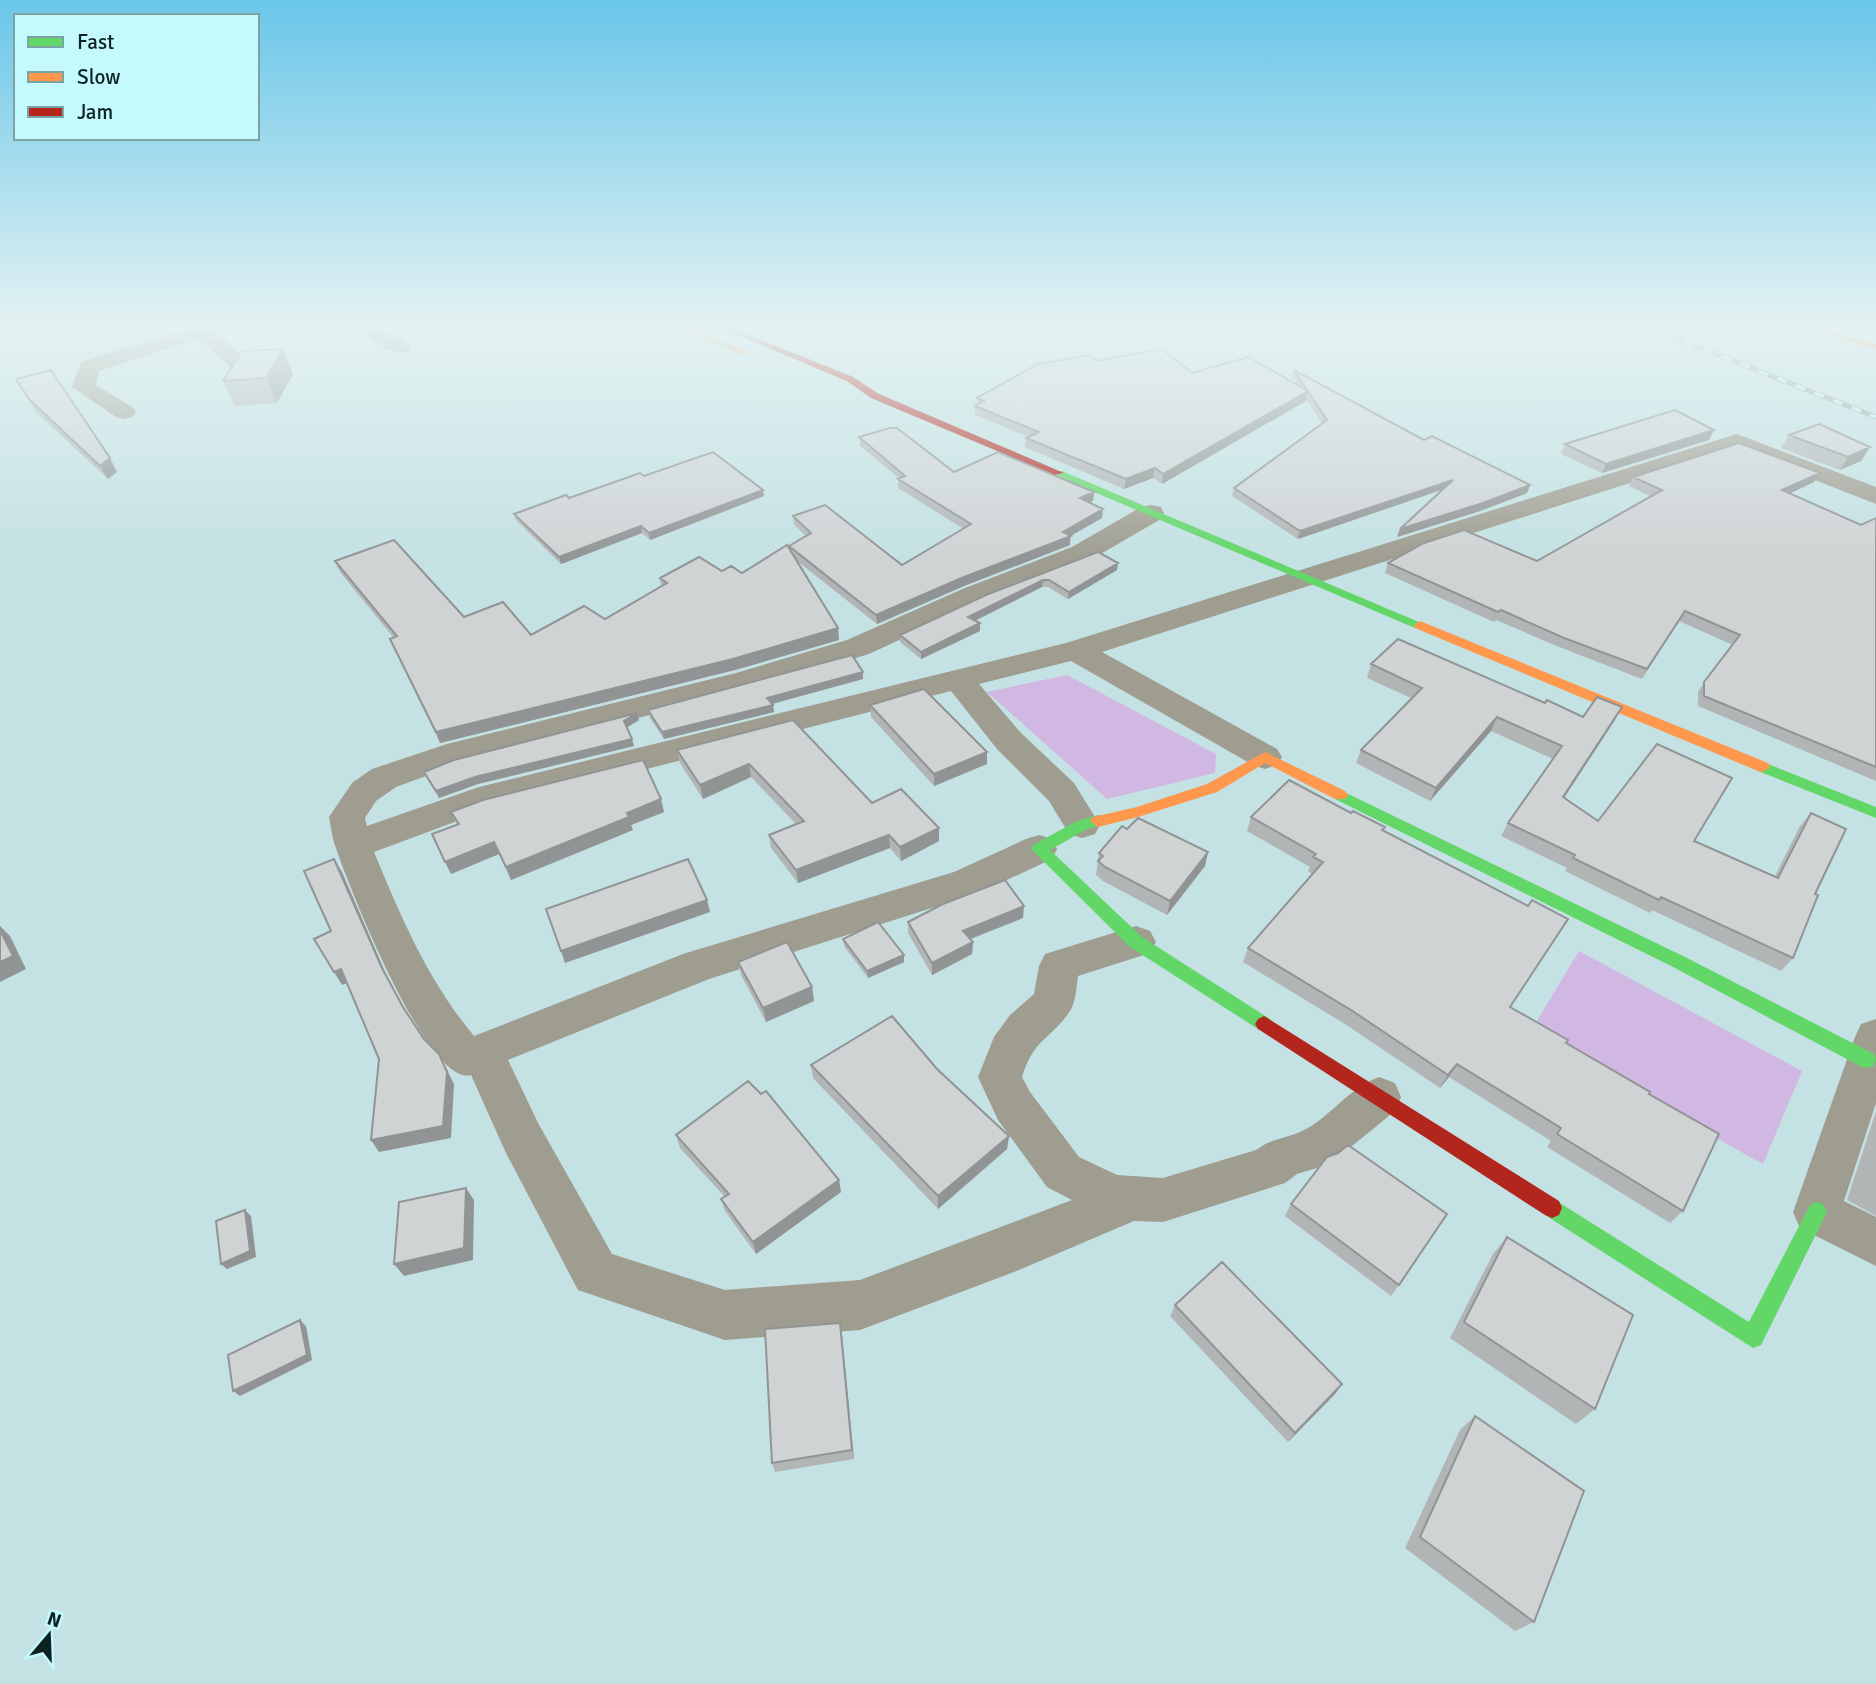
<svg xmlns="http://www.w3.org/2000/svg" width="1876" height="1684" viewBox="0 0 1876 1684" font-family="Signika,sans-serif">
<rect width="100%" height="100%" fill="#c4e1e3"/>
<path fill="#d0b8e3" d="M1067,675L1216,754L1215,773L1107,799L987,692Z
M1579,951L1802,1071L1763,1164L1529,1034Z"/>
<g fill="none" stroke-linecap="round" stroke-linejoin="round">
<path fill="#9f9c90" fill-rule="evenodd" d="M192,327H223L217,333L257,368L254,373H238L198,339L99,371L96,385L132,407L136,412L132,417L124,419L116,417L72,387L81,362Z
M358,327H382L411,347L408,352C390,356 375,341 360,332Z
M1862,327H1876V334L1865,332Z
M1737,434L1876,487V504L1736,449L1102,652L1277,749L1282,757L1277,765L1265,769L1253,765L1071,661L979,684L1021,733L1074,783L1100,825L1095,834L1082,838L1069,834L1049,801L997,749L951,691L487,810L374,852C401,917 428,981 474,1036L683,954L954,872L1026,839L1039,835L1052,839L1057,849L1052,859L979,893L709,979L508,1060L538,1123L612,1254L725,1290L860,1280L1072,1200L1047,1187L998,1120L978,1077L994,1037L1010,1015L1034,994L1039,966L1045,954L1136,926L1150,931L1156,942L1150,953L1078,976C1076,989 1076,1004 1068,1014C1048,1041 1034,1039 1022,1077L1030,1092L1079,1157L1117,1175L1163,1178L1256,1150C1272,1138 1285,1139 1302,1131C1329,1119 1347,1089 1379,1077L1395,1083L1401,1097L1395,1111L1330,1164L1297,1174L1285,1183L1163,1222L1134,1221L1014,1272L860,1330L725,1340L578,1290L506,1153L471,1075C428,1088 348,884 336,848C332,838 331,827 329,817L352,783L372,769L447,744L736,673L847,640L965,588L1072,547L1141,507L1151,505L1161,507L1164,513L1161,519L1092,559L985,600L869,654L754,688L456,765L396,787L376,801L365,818L367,826L479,787L1066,643Z
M1876,1019V1103L1844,1201L1876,1217V1266L1800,1228L1793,1212L1855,1037L1861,1024Z"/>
<path fill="#63d668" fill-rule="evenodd" d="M1054,471H1062L1426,625L1420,629L1415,628L1054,475Z
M1763,762L1876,807V818L1758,771L1756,767Z
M1340,790L1685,957L1874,1054L1876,1059L1874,1066L1867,1068L1860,1066L1673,967L1335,799L1332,795Z
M1098,815L1103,817L1106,821L1103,825L1087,829L1050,850L1142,937L1270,1019L1273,1024L1270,1029L1264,1032L1258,1029L1130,947L1031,849L1033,845L1077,821Z
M1552,1198L1749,1322L1810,1205L1817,1202L1824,1205L1827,1212L1761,1345L1753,1348L1545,1215L1542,1208L1545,1201Z"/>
<path fill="#ff974d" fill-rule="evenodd" d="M679,327H690L750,353L742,355Z
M1803,327H1816L1876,344V350Z
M1420,621L1768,763L1770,767L1763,772L1758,771L1415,628L1414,625Z
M1265,752L1345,791L1348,795L1345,799H1335L1265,763L1217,792L1138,817L1098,827L1090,821L1093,817L1137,807L1207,784Z"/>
<path fill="#b3261e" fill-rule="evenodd" d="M718,327H729L853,377L879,394L1064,473L1054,475L871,398L847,381Z
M1264,1016L1559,1201L1562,1208L1559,1215L1552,1218L1545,1215L1258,1029L1255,1024L1258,1019Z"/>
<defs>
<path id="rail" d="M1647,327L1876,417"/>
</defs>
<use href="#rail" stroke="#96a4a0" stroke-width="5"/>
<use href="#rail" stroke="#c4f9fd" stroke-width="3.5" stroke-dasharray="10" stroke-linecap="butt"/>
</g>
<path fill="#b2b5b6" d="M1096,361L1297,385L1292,377L1294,370L1424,440L1530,485L1527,493L1480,511L1397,537L1400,529L1441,490L1298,539L1232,496L1234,488L1322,423L1306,399V401L1162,484L1153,478L1124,489L1025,447L1026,438L1028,437L975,415V406L977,405V398Z
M293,374L277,403L235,406L223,381Z
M16,379L117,472L108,479L36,412Z
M1714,430L1709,440L1602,473L1561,454L1565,444Z
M1789,435L1870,447L1861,461L1840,470L1781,448Z
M859,437L954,472L1094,492L1093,501L1089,502L1102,518L1071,536L1070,545L964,586L877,624L797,561L838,628L839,640L735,670L440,743L395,650L390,639L394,638L340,572L335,561L464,617L531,635L605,619L661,586L660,578L722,571L742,573L789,548V546L806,536L794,524L793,516L902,565L964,529L898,488V479L899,478L860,446Z
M644,476L764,496L650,540L642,533L561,564L516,520L514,514Z
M1633,477L1814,482L1789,494L1861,525L1876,518V781L1698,706V692L1704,682L1733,645L1679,621L1642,679L1559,647L1496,620L1494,622L1385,573L1388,563L1537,561L1650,496L1629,486Z
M1098,552L1117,570L1068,599L1048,587H1042L975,621L980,631L921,659L900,642V635Z
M1371,664L1545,703L1583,717L1615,720L1564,798L1598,821L1694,841L1775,876L1800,826L1811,813L1815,894L1793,958L1781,971L1652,910L1650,913L1565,871L1567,868L1501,836L1508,823L1553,759L1491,731L1430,801L1356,763L1361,750L1411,698L1367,678Z
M863,672V679L772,704L774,712L664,739L650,718L648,710Z
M870,705L987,764L934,786L871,717Z
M639,720L627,727L634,746L478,784L439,798L427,779L424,772Z
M793,720L872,803L939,841L901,861L890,848L798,883L771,848L769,835L796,824L751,777L703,799L680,763L677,750Z
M451,812H664L631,825L633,830L511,880L499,854L451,874L432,834L457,825Z
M1351,813L1385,827L1383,831L1510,1007L1649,1094L1683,1211L1670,1223L1547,1147L1551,1141L1449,1077L1440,1088L1345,1024L1243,962L1248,948L1312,874L1308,871L1310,867L1247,831L1251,817Z
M1127,829L1208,852L1205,866L1167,915L1103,881L1096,875L1099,853Z
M1023,918L970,939L973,942L972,954L932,975L908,933V922Z
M843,939L904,962L868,978L844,946Z
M738,962L812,987L814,1001L766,1022L741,975Z
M811,1065L937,1069L1009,1136L1007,1149L938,1209L813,1078Z
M1876,1111V1216L1847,1200Z
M676,1135L841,1192L756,1254L725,1211L721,1199L725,1197L680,1148Z
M1291,1204L1399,1285L1391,1296L1285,1216Z
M1507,1237L1595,1409L1576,1424L1450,1338L1493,1254Z
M1175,1305L1342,1384L1335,1394L1288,1442L1170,1316Z
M840,1323L854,1459L775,1472L772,1463Z
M1475,1416L1534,1622L1515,1631L1405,1548L1460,1430Z"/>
<path fill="#919494" d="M283,349L293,374L277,403L266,378Z
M1308,391L1306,401L1162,484L1163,474Z
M1714,430L1709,440L1602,473L1606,464Z
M1870,447L1861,461L1840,470L1848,457Z
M110,458L117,472L108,479L100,466Z
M1155,468L1153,478L1124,489L1126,479Z
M1820,473L1814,482L1776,500L1782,490Z
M1453,480L1450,487L1298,539L1300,531Z
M1530,485L1527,493L1480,511L1397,537L1400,529Z
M763,490L764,496L650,540L649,533Z
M1094,492L1093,501L1079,506L1080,498Z
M1103,509L1102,518L1070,536V545L964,586L877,624L876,615L1063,532Z
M641,526L642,533L561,564L559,557Z
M1118,563L1117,570L1068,599L1069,592Z
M1043,580L1042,587L968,624V617Z
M980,623V631L921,659V652Z
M838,628L839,640L735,670L440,743L436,732Z
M863,672V679L768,705L767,698Z
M773,705L774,712L664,739L662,732Z
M1622,707L1615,720L1556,810L1563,797Z
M637,713L639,720L626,728L624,721Z
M1497,717L1491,731L1430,801L1436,788Z
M632,739L634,746L478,784L439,798L436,791L475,777Z
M987,752V764L934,786V774Z
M749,764L751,777L703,799L700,785Z
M661,799L664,812L631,825L633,830L511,880L506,867L627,813Z
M939,828V841L901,861L900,847Z
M889,835L890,848L798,883L796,870Z
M494,842L499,854L451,874L445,862Z
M1208,852L1205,866L1167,915L1170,901Z
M334,859L342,872L389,981L410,1020L382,968Z
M707,900L710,912L565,963L561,951Z
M1024,906L1023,918L963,942V931Z
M0,926L10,936L26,969L0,982Z
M973,942L972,954L932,975V963Z
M904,955V962L868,978L867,971Z
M341,969L349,982L342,985L334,972Z
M812,987L814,1001L766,1022L763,1008Z
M439,1054L454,1084L451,1138L379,1152L371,1140Z
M1457,1064L1449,1077L1440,1088L1448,1075Z
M1009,1136L1007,1149L938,1209V1196Z
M839,1180L841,1192L756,1254L753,1242Z
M466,1188L474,1200L473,1260L404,1276L394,1264Z
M245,1210L251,1216L256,1257L227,1269L221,1264Z
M300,1320L306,1326L312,1360L240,1396L233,1391Z
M840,1323L842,1334L854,1459L852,1450Z
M1342,1384L1335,1394L1288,1442L1295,1433Z"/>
<path fill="#cfd3d4" stroke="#919494" stroke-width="2" d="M283,349L266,378L223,381L242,351Z
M1162,349L1192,373L1248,357L1308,391L1163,474L1155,468L1126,479L1026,438L1039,432L975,406L984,401L977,398L1038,364L1090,355L1096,361Z
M51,370L110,458L100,466L29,399L16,379Z
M1294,370L1424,440L1432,436L1530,485L1483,503L1400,529L1453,480L1300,531L1234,488L1327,420Z
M1675,410L1714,430L1606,464L1565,444Z
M1819,424L1870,447L1848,457L1789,435Z
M890,428H897L954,472L998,452L1094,492L1080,498L1103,509L1063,532L1071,536L964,577L876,615L789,546L811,533L793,516L825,505L902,565L971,524L898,479L905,476L859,437Z
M1739,443L1820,473L1782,490L1861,525L1876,518V767L1704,696V682L1740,635L1685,611L1647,669L1564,638L1501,610L1498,612L1388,563L1424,543L1464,530L1537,561L1662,490L1633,477Z
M713,452L763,490L649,533L641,526L559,557L514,514L566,495L569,498L640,473L644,476Z
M394,540L464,617L503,602L531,635L584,606L605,619L667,583L660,578L699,557L722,571L731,566L742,573L787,545L838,628L733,659L436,732L390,639L397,636L335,561Z
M1098,552L1118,563L1069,592L1049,580H1043L968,617L980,623L921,652L900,635L986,595Z
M1398,639L1545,703L1547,700L1583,717L1597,697L1622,707L1563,797L1598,821L1657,744L1732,778L1694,841L1778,878L1811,813L1846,829L1815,894L1818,895L1793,958L1661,897L1659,900L1573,858L1575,855L1508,823L1562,746L1497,717L1436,788L1361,750L1422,688L1371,664Z
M852,655L863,672L767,698L773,705L662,732L648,710Z
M924,689L987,752L934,774L870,705Z
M637,713L624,721L632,739L475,777L436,791L424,772L454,760Z
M793,720L872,803L901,789L939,828L900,847L889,835L796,870L769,835L804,821L749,764L700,785L677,750Z
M643,760L661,799L627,813L629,817L506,867L494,842L445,862L432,834L459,824L451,812L483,800Z
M1289,780L1351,813L1353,811L1385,827L1382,830L1528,906L1532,900L1568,919L1510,1007L1568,1040L1566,1043L1650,1092L1649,1094L1719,1134L1683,1211L1557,1134L1561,1128L1457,1064L1448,1075L1351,1010L1248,948L1323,862L1313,857L1316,854L1251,817Z
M1138,818L1208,852L1170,901L1105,867L1098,861L1103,856L1099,853L1122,826L1127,829Z
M334,859L382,968L403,1007L424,1039L439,1054L447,1072L443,1126L371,1140L379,1059L341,969L334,972L314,939L331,931L304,871Z
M688,859L707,900L561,951L546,909Z
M1005,880L1024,906L963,931L973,942L932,963L908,922L943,904Z
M878,922L904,955L867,971L843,939Z
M0,930L13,956L0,962Z
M787,942L812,987L763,1008L738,962Z
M892,1016L937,1069L1009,1136L938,1196L811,1065Z
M748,1081L761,1094L766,1091L839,1180L753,1242L721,1199L729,1194L676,1135Z
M1348,1145L1447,1214L1399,1285L1291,1204L1327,1157L1338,1153Z
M466,1188L464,1248L394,1264L399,1202Z
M245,1210L250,1251L221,1264L216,1221Z
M1507,1237L1633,1315L1595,1409L1464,1322Z
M1222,1262L1342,1384L1295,1433L1175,1305Z
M300,1320L307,1355L233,1391L228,1355Z
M840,1323L852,1450L772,1463L765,1329Z
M1475,1416L1584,1491L1534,1622L1420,1537Z"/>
<linearGradient id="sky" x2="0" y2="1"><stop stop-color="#69c6e9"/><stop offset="0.58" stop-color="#e4f2f2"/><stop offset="1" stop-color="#e4f2f2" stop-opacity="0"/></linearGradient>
<rect width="1876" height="562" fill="url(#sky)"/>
<rect x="14" y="14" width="245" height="126" fill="#c4f9fd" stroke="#7ba3a6" stroke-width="2"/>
<rect x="28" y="37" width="35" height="10" fill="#63d668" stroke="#7ba3a6" stroke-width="2"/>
<text x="77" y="49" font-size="21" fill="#0d2223">Fast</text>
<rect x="28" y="72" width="35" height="10" fill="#ff974d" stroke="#7ba3a6" stroke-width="2"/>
<text x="77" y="84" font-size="21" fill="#0d2223">Slow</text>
<rect x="28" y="107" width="35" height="10" fill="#b3261e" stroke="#7ba3a6" stroke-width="2"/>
<text x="77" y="119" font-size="21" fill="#0d2223">Jam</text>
<g transform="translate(49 1635) rotate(19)" stroke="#c4f9fd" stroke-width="5" paint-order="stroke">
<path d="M0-5L12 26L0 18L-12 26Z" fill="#0d2223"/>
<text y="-10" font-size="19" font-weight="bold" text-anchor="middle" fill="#0d2223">N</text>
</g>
</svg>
